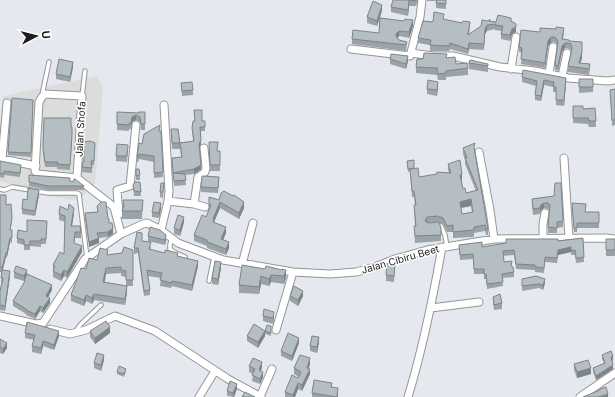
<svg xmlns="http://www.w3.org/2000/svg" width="615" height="397" viewBox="0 0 615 397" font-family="Inter,sans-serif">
<rect width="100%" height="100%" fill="#e5e9ef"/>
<path fill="#dbdcdc" d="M97,76L103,88L95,184L80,199L71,200L25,191L21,188L0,181V125L3,96Z"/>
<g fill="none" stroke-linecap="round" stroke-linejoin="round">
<defs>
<path id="service" d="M42,95L49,62
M82,96L85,71
M0,189L4,190L12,187L48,193H76L79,194L87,258
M436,225L441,226L445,235L447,247
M172,238L170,244V249L174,252L185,257
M209,281L214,257
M75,332L81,324L101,305"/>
<path id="minor" d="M351,49L410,56L420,17L422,0
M411,53L433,56H453L500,67L535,71L568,78L608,81L615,80
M511,69L516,37
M549,74L553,47
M562,76L567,53
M7,103L2,159L36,166
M204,148L206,168L205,172L198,177L194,204L205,207
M479,152L490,210L494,239
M564,158L569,238
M77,178L82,96L45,94L42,97L39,102L35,171L38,174L77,178L114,207L121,234
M168,201L194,204
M119,214L117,190L130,186L136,125
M161,230L168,201L169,191L164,105
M543,238V224L545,213
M242,264L253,223
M431,308L479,302
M0,316L36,324L43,323L85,259L121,234L143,224L147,223L161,230L178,243L223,260L293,272L330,274L356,272L375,267L395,259L427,250L494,239L606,238L615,239
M50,329L70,334L86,330L115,316L155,331L228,379L261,397
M276,330L293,272
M199,397L215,371
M260,397L272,369
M408,397C423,348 433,298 442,247
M580,397L615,373"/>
</defs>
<use href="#service" stroke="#959595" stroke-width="5.5"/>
<use href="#minor" stroke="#959595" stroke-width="9"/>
<use href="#service" stroke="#fff" stroke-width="3.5"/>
<use href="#minor" stroke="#fff" stroke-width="7"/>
</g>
<path fill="#9ba3a8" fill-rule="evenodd" d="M393,0H418L416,6H409L408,16L391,12V7Z
M427,0H446V9L436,8V1H427Z
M382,10L380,18L413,26L409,38L399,36L398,38L399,40L407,42L406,51L352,44V39L379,33L380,18L377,26L367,23V17Z
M444,20L470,27L469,34L490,21L496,22L511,21L516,32L512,34L510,41L501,39V34L502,31L495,30V29L487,31L485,34L484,50L469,49L468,54L450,49L449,51H430V45L418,43V38L433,22Z
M540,32L564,33L563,39L569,41L582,58L580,63L590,69L589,75L568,72V66L571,52V50L568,48H565L562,52L558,71L555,70V65L557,46L556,43L554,42L551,43L548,46L545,68L521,64L522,53L519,52V47Z
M447,58L456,64L468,68V75L446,77V80H438L437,75L416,73V67L423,59Z
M390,59L408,61L406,69L390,64Z
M469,63L488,64V72L469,69Z
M73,67L70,82L56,79V74Z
M522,77L566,83L564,106L556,105V92H553V87L544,85L541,101L535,100V95L536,86L522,82Z
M579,79H593V92L579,93Z
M181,83L193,90V95L182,96Z
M438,87L437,96L427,94V89Z
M615,89V125L612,126L610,90Z
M12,98L33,100L31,157L8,155Z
M573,106L583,109L595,108L596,127H589L588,124L573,123Z
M145,112V130H141L140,123L136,120L132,122L131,129H129V131L117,130V124L139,113Z
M44,118L71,127L72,140L70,170L57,169V167H45L43,153Z
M202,121L205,125V131H201V144L199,148L201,169L194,174L185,175L186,185L174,186L172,158L181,157L180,143L193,141L192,128Z
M171,129L180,143V149H172Z
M160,131L163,177L154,178V162L139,159L138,162H137V157L142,144Z
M209,142L217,151H220V171H210Z
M95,143L94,165H92V173L82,172L83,162H84Z
M463,148L475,149L488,229V235H486L485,231L474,233V237L453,238V232H447L443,224L438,222L428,223L441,228V241L415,243L414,226H415L414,205H415L414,197H412L410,171L408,172L407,161L414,168L419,177L449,173L448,170V164L462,180H461L463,189L466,193L476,191L465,164V160L463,154ZM471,206L472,213L462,214L461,208Z
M128,150L127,162L116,161V156Z
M0,161L21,168L20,177L4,175V178L0,177Z
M140,175V180H136V176Z
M70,181L84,186V190H48L29,186V182Z
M140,182L141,196H134L133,185Z
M219,182L218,193L201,192V187Z
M164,183L163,198L160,197V192Z
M0,195L6,205L12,222L10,230H12V243L10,242L7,257H6L3,270L10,276L5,311L0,310V291L2,283H1L2,272H0Z
M39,195L35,216L22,214V209L27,200Z
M554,196L563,221V227L557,228V233H548L549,211L548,209L544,208L541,210L540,214L533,215L532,205V199Z
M123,200H143L142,219H122V211L123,208Z
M219,200L244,208L239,219L220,208L214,222L226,233L223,240L229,248L226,255L207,248V246L194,241V235L206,217L209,210V204Z
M97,206L108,219L113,234L108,237L99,238V243L89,247L85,218V213L98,212Z
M572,207L586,212H599V228H577V232H574Z
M161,209L159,218L152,217V212Z
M74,213L72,226L81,232V238H75L74,243L82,252L67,278L64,276L61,281L53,277V265L64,254L65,222L59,220V214Z
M47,221L46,244H41V247L30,246V250H24V245L17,243V238L27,232Z
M184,222L180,236L174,234V228Z
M148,236L166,240L165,245L148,241Z
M583,238L584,262L576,263L575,255H571V252L558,255L557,263L545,262L544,273L535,272V270L516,269L514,255L503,256L504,262L512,267L514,272V277L502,278L503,286L487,289L486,279H484V274H474L473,259L460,260L459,245L482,247Z
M606,239H615V256H606Z
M142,241L151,247L150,250L178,257L198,266L192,291L172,286L171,288L160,286L161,278L148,276L150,290V295L144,296L138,253L134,254V248Z
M133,250V286H127V292L125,305L94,300L92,304L86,301L84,306L71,301V295L86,269L97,260L108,255L122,253ZM121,273V276L126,277V286L105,282L106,274Z
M221,268L218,285L212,284V278Z
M265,269L286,277L284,284L271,282L269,286L261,284L259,294L239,293V285Z
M395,269L394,282L386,281V275Z
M14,272L27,274L52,290L48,297L50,303L43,313L40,311L35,319L26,315V314L13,306V301L24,284V281L14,278Z
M522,279L545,283L543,290L539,288L522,291Z
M290,296H303L298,306L290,301Z
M493,297L502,303V309L494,310L493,303Z
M263,316L274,317L273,324L263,321Z
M271,326V336L265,334V331Z
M90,331L110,333L95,344L90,337Z
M25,333L59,336L54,350L43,346L41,354L32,352V346L34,340L25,338Z
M247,336H265L258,348L247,341Z
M0,339L7,348L3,354L0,353Z
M319,342L317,353L310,351V346Z
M299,343L292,361L281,356V351Z
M602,355L613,360L612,361L613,369L596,380L593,372V368L604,363L602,359Z
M104,360L101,371L94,368V363Z
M310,364L309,368L310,374L302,391L298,389L295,397H285V392L299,377L294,374V368Z
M574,364L591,374L577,378L574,370Z
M249,366L262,367L261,371L263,377L260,384L252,381L253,374L249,372Z
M117,372H126L124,377L117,374Z
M332,387L338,395V397H312V393Z
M237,389L234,397L227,396V391Z"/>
<path fill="#7e8588" d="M409,0V6L408,16V10Z
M382,5V10L377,26V21Z
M413,20V26L409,38V32Z
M516,24V32L512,34L510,41V35L512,29Z
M487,25V31L485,34L484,50L485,29Z
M399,31V36L396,39V34Z
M551,37V43L548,46L545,68V63L548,41Z
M582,42V58L579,68V63Z
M469,43V49L468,54V49Z
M565,43V48L562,52L558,71V66L562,46Z
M408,56V61L406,69V64Z
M73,62V67L70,82V77Z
M566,78V83L564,106V100Z
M544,80V85L541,101V96Z
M438,82V87L437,96V90Z
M136,115V120L132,122L131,129V123L132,117Z
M201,140V144L199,148V144Z
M201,165V169L194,174V169Z
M462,174V180L460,181V175Z
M39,190V195L35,216V211Z
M471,199V206L460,208V202Z
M220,202V208L214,222V226L213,219Z
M244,202V208L239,219V213Z
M161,203V209L159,218V213Z
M544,203V208L541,210L540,214V208L541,205Z
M74,208V213L71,232V226Z
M184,217V222L180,236V230Z
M427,217V223L425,221Z
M226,227V233L221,245V239Z
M113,228V234L108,237V232Z
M166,235V240L165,245V240Z
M10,238V242L7,257V253Z
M99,238V243L89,247V242Z
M229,242V248L226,255V249Z
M82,246V252L67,278V272Z
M571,247V252L558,255L557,263L558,250Z
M6,253V257L2,272V268Z
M198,261V266L192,291V285Z
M221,262V268L218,285V279Z
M106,268V274L103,288V282Z
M27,270V275L24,281V276Z
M64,270V276L61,281V275Z
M286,270V277L284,284V276Z
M10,271V276L5,311V306Z
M271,275V282L269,286V279Z
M261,276V284L259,294V287Z
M545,279V283L543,290V285Z
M52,285V290L46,301V296Z
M127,286V292L125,305V299Z
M303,291V296L298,306V300Z
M94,294V300L92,304V298Z
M86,295V301L84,306V300Z
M50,298V303L43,313V308Z
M40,306V311L35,319V314Z
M274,312V317L273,324V318Z
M110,327V333L95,344V338Z
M59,331V336L54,350V345Z
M265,331V336L258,348V342Z
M319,337V342L317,353V347Z
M299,338V343L292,361V356Z
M43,341V346L41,354V348Z
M7,343V348L3,354V349Z
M104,355V360L101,371V365Z
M613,356V360L611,362V357Z
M310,358V364L307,373V368Z
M262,362V367L259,376V370Z
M613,365V369L596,380V376Z
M591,368V374L577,378V372Z
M310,369V374L302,391V385Z
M263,372V377L260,384V379Z
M298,383V389L295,397H293V395Z
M237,384V389L234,397H233V393Z
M338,388V397H337Z
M608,394V397H598Z"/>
<path fill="#b4bec3" stroke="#7e8588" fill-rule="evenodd" d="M393,0H416V1L409,0L408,10L391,7Z
M437,0H446V4L436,3Z
M373,1L382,5L377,21L367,17Z
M434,12L444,14L443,19L462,23L463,21L470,22L468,35L481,26L482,20L488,21L490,19L489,21L496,22L498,15L511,18V21L516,24V27L512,29L510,35L501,34L503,26L495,25L496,24L487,25L485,29L484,44L469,43L468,49L450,43L449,46L430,45L431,40L418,38L423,21L433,22Z
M380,18L404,21L405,19L413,20L409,32L399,31L396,34V36L399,40L407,42L406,45L352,39L353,30L379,33Z
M556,27L564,28L562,39L569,40V41L582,42V52L579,63L590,64L589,69L568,66L572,48L571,44L568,43H565L562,46L558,66L555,65L558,42L556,38L554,37H551L548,41L545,63L521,59L522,48L519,47L521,30L540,32V28L556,29Z
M424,53L447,54L446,58L455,57L456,64L467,63L468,68L446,71V73L438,74L437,68L416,67L417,59H423Z
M391,54L408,56L406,64L390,59Z
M59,59L73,62L70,77L56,74Z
M470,60L488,64V66L469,63Z
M523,70L566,78L564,100H556V87L553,86L554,82L544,80L541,96L535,95L537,81L522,77Z
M579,79H593V87H579Z
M428,80L438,82L437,90L427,89Z
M192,82L193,90L182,91L181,83Z
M615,89V120H612L610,90Z
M12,98L33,100L31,153L8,152Z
M573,106H583V109L595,108L596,121H589L588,118H573Z
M194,110H202V121H205V127H200L201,140L199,144L201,165L194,169L173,173L172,158L182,157L180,143L194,141L192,128L193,121H195Z
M117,112L139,113V112H145V124H141L140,117L136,115L132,117L131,123H129V125L117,124Z
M44,118H71V127H72V135L70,165L57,164L58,162H45L43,148Z
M160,125L159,131H161L163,172L154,173V156L139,154L138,157H137L139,143L142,144L144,134Z
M171,129H178L180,143H172Z
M90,141L95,143L94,161H91L92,168L82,167L83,162H84V142Z
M209,142H218L217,151H220V165H210Z
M475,143L474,147L488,229H486L485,225L474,227V230L453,232V225L447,226L443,218L438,216L427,217L425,221L428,223L439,222L441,228V235L415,236L414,226H416L414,205H416L414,191H412L410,169L418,168L419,177L437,174V172L451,173L448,164L460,160L462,174L460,175L463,189L465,188L466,193L478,190L465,158H467L463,148ZM471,199L473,212L462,214L460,202Z
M117,144L128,145L127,156H116Z
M414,160V168L408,169L407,161Z
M0,161L21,165L20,173L4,171V174L0,173Z
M136,169H139L140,175L136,176Z
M173,173L185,174L186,180L174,181Z
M29,175L70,178V181L73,182L74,179H75L84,186H48L29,182Z
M202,176L219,177L218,188L201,187Z
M135,182H140L141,192L134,191L133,185Z
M161,183H164L163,192H160Z
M555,183H561L563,221L557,222V228L548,227L550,205L548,203H544L541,205L540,208L533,209L532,199L554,196Z
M28,188L39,190L35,211L22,209L23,199L27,200Z
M224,191L233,196L234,195L244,202L239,213L220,202L213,219L214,220L213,222L226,227L221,239L229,242L226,249L207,242V240L194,235L202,215L206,217L211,205L209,204V197L219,200L221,193Z
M0,195H6V205L11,204L12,218L10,230H12V238H10L7,253H6L2,268L0,267Z
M123,200H143L142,211H122L124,206Z
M101,202H106L108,219H109V223H112L113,228L108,232L97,233L99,238L89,242L85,213L98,212L97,206Z
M154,202L161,203L159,213L152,212Z
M572,203L586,204L585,212H599V223H577V228H574Z
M69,204L74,208L71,226H80L81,232H75L74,243L82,246L67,272L64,270L61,275L53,271L55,266L53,265L60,252L64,254L65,216L59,214L60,206L68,210Z
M178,215L184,217L180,230L174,228Z
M27,220L47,221L46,239H41V241H30V245H24V240L17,238L18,230L27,232Z
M150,227L160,230L166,235L165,240L148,236Z
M137,232L142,233V241L151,242L149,249L165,253V250L178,253L177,256L198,261L192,285L172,281L171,283L160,280L162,273L147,270L150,290L144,291L138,248H134Z
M583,238L584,257L576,258L575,250L571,251V247L558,250L557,258L545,257L544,268L535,267V265L516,264L514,250L503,251L504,262L512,261L511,266L513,267L514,272L502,274L503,282L487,284L486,274H484V269H474L473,254L460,255L459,245L482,242V247L506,243V239H558V241Z
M606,239H615V250H606Z
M124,247L133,250V280H126V271L121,270V267L106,268L103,282L127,286L125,299L94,294L92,298L86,295L84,300L71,295L81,268L86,269L89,258L97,260L100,248L108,250L107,255L122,253Z
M215,261L221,262L218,279L212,278Z
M387,263L395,264L394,276L386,275Z
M242,265L265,269L266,266L282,270V269L286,270L284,276L271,275L269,279L261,276L259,287L239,285Z
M16,266L27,270L24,276L14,272Z
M2,270L10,271L5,306L0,305V291L3,278H1Z
M27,274L52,285L46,296L50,298L43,308L40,306L35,314L26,310V309L13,301L25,281H24Z
M536,276L545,279L543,285L539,284L522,286V279Z
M294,286L303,291L298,300L290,296Z
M500,294L502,303L494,305L493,297Z
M264,309L274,312L273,318L263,316Z
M106,321L110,327L95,338L90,331Z
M27,322L59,331L54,345L43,341L41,348L32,346L35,335L25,333Z
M254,324L265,331L258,342L247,336Z
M267,325L271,326V333L265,331Z
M288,333L299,338L292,356L281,351Z
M312,336L319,337L317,347L310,346Z
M0,339L7,343L3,349L0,347Z
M611,351L613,356L611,357L613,365L596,376L593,368L605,363L602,355Z
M97,353L104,355L101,365L94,363Z
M300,355L310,358L307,368L310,369L302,385L298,383L293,395L285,392L292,375L298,378L301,372L294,368Z
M253,358L262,362L259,370L263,372L260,379L252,375L255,369L249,366Z
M588,360L591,368L577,372L574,364Z
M119,366L126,369L124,374L117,372Z
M314,380L332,383L331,387L338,388L337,397L312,393Z
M230,381L237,384L233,393L227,391Z
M606,387L608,394L598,397H583L600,390V389Z
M245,392L255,397H242Z"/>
<g text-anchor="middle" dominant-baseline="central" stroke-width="3" stroke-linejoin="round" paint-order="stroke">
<g font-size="10" fill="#1e1e1e" stroke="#fff">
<text transform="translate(80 129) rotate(-87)">Jalan Shofa</text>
<text transform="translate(400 259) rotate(-16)">Jalan Cibiru Beet</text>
</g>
</g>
<g transform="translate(36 36) rotate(83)" stroke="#ffffff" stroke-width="3" paint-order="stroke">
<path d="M0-3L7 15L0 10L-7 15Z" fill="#1e1e1e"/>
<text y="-6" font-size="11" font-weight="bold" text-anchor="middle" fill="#1e1e1e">U</text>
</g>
</svg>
